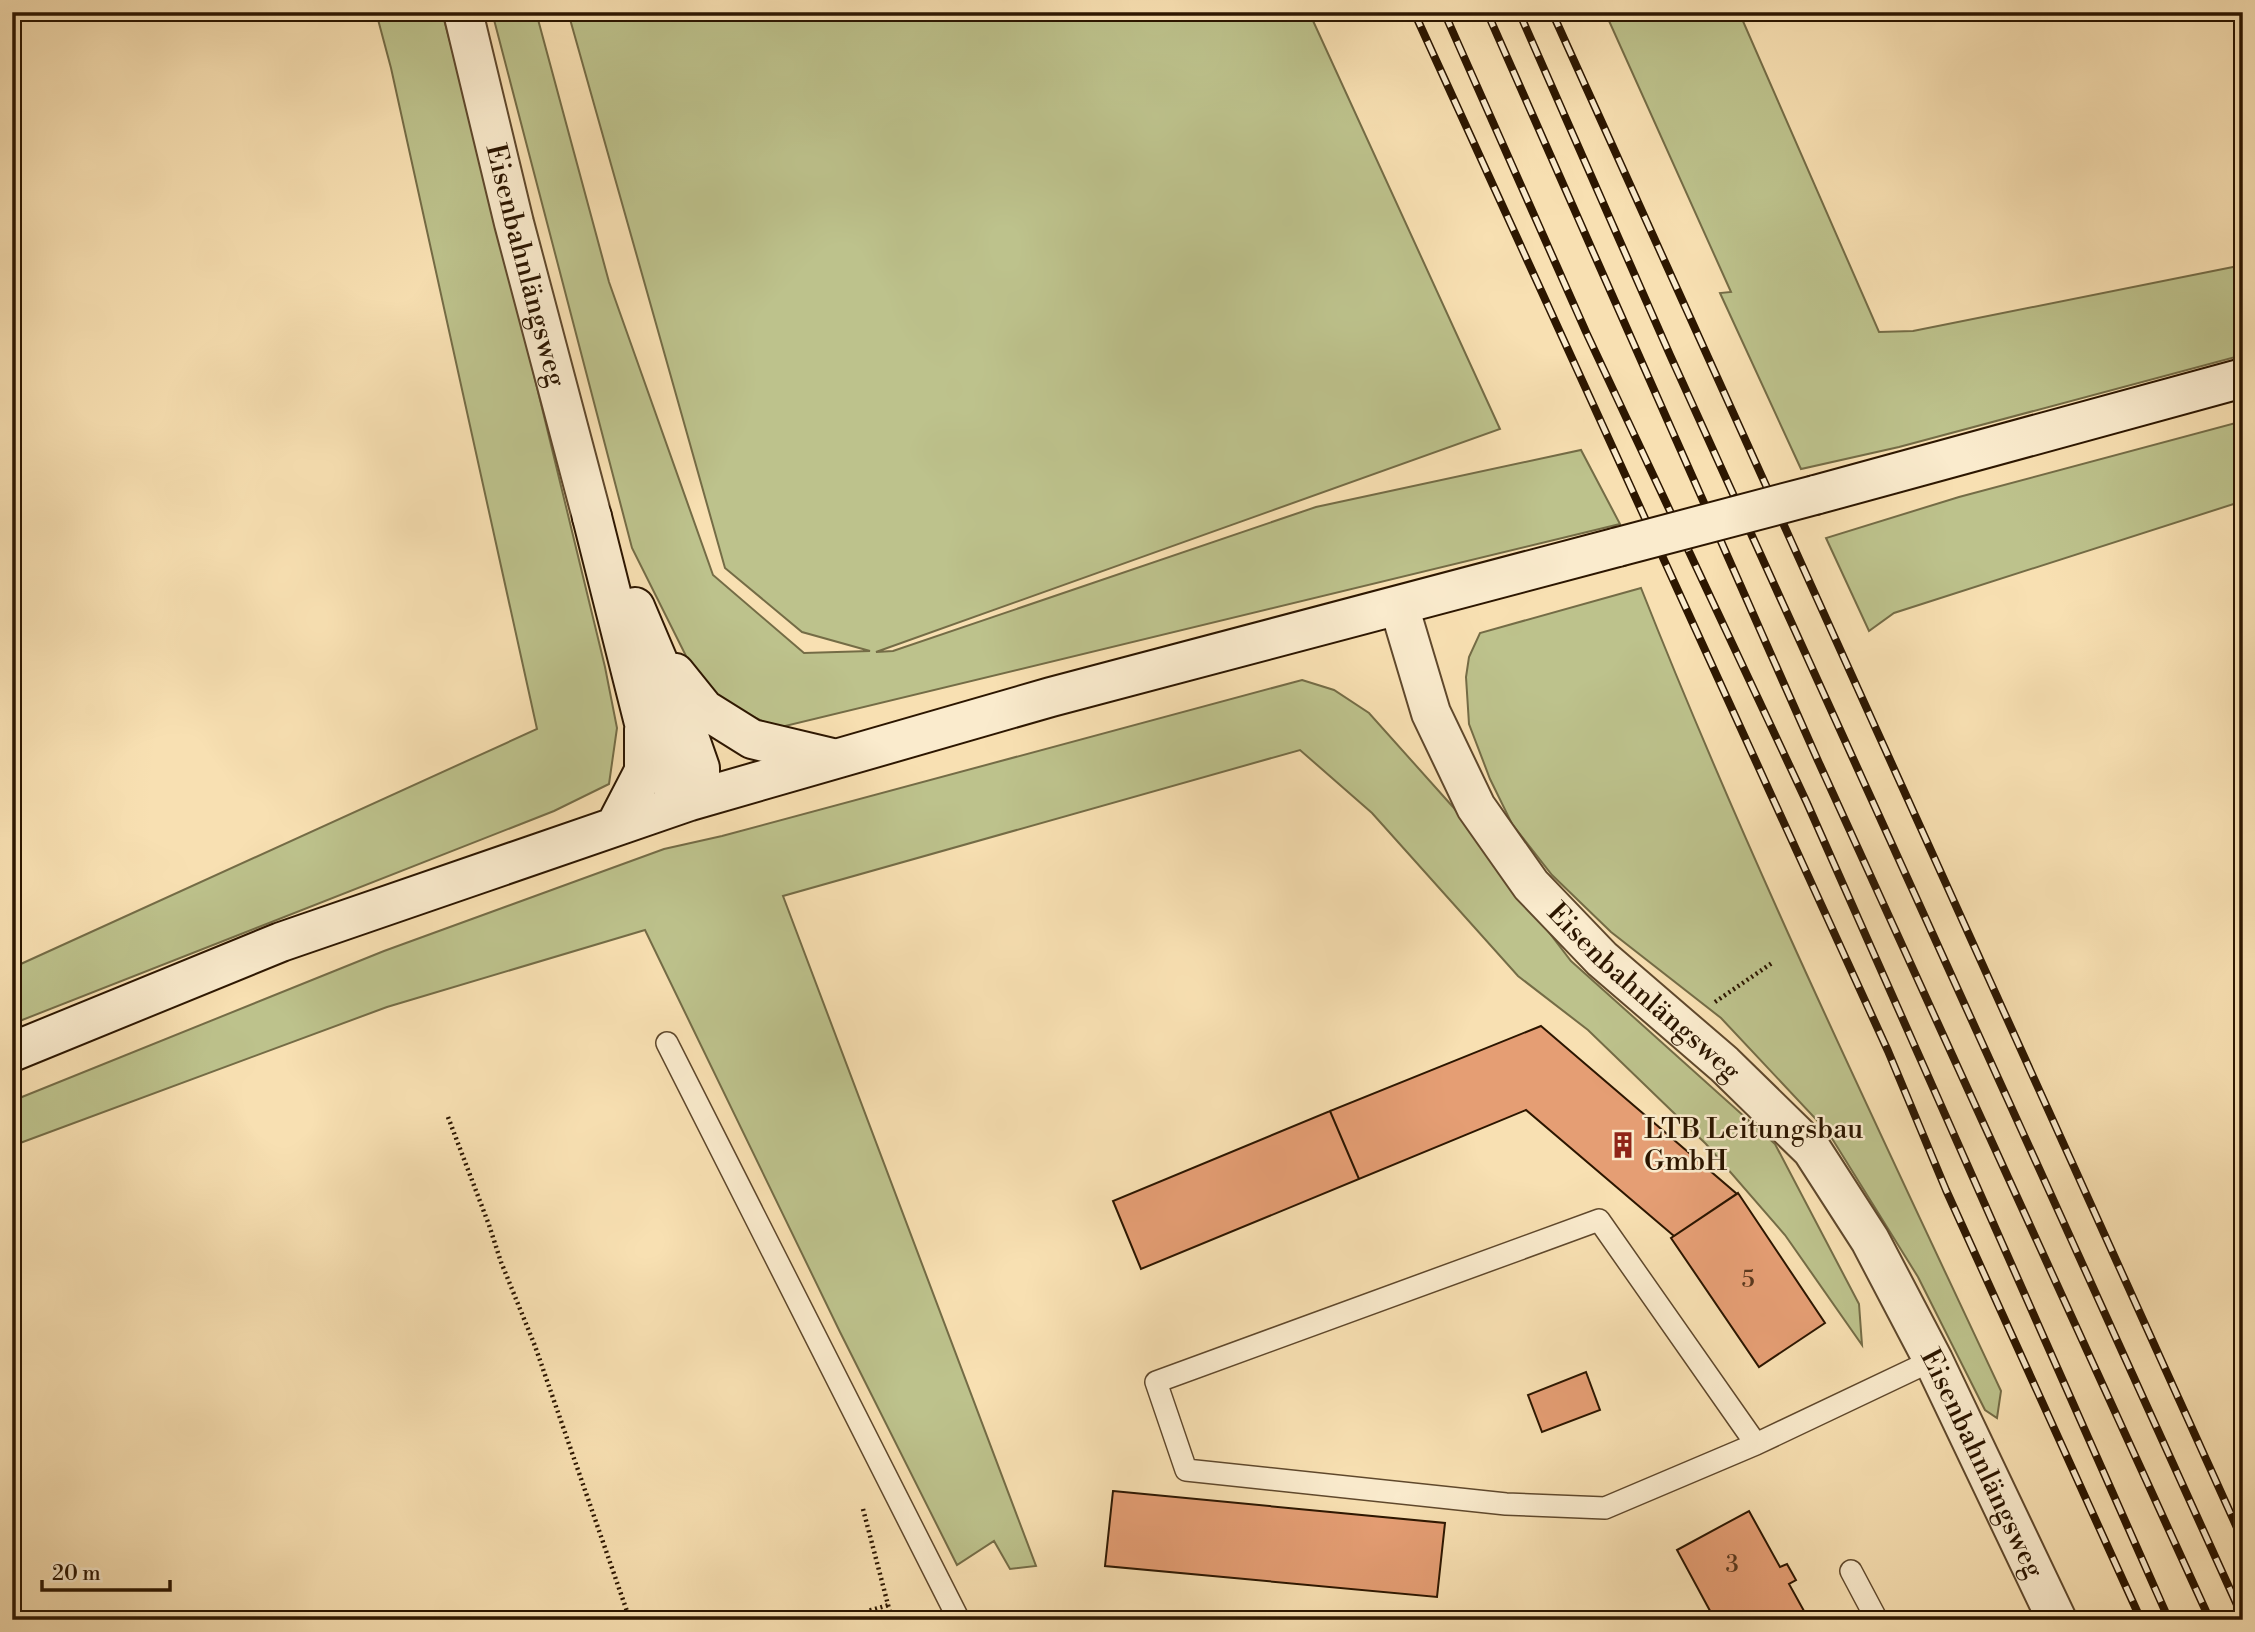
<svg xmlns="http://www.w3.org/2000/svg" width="2255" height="1632" viewBox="0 0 2255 1632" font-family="'Libre Bodoni',serif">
<rect width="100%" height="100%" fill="#f8e0b2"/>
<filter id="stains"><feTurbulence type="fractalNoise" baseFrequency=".00286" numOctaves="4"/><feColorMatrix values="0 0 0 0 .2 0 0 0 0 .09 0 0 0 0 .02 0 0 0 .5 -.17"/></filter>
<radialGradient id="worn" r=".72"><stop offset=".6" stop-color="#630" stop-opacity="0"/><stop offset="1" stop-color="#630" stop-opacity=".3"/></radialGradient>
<path fill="#bdc28c" stroke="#746c46" stroke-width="2" d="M376,12H442L481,157L605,667L617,728L609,784L554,811L12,1024V968L537,729L391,68Z
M492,12H536L609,282L713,575L804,653L870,651L802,632L725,568L568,12H1309L1500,429L876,652L893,651L1316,507L1581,450L1620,524L777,728L705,694L632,548Z
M1605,12H1739L1879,332L1913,331L2243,265V355L1899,447L1801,469L1720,293L1731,292Z
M2243,421V501L1894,613L1869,631L1826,538L1959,497Z
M1641,588C1749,861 1877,1126 2001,1391L1997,1418L1985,1410L1918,1277L1828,1132L1721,1018L1611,932L1552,875L1512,824L1490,779L1469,724L1466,677L1469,657L1480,633Z
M1302,680L1334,690L1369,713L1453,807L1571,961L1775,1144L1859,1304L1862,1345L1785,1235L1706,1144L1588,1030L1518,976L1372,813L1300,750L783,896L1036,1566L1010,1569L994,1541L957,1565L840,1332L645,930L387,1007L12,1146V1101L384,951L664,849L722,836Z"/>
<path fill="#e59e74" stroke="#2c1600" stroke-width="2" d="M1541,1026L1737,1194L1674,1236L1526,1110L1359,1179L1330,1111Z
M1330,1111L1359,1179L1141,1269L1113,1201Z
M1738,1193L1825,1323L1759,1367L1671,1238Z
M1586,1372L1600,1410L1542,1432L1528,1395Z
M1113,1491L1445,1523L1437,1597L1105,1566Z
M1749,1511L1780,1567L1787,1564L1796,1580L1789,1584L1809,1620H1715L1677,1550Z"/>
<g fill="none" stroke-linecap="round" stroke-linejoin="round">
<defs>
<path id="lane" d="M667,1043L959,1620
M1756,1444L1605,1508L1506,1504L1186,1470L1156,1382L1599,1220L1756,1444L1933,1360
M1851,1571L1877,1620"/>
<g id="street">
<path id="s1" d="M463,12L514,223L592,517"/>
<path id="s2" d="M1399,606L1431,713L1476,807L1531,885L1602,959L1724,1064L1812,1150L1870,1240L1933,1360L2057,1620"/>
</g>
<path id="secondary" d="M1815,495L2243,378
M592,517L644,723L671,784L690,801L700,781V768L685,725L635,607
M675,673L704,709L752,739L832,758
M616,825L644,771V729
M12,1052L281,942L690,801L1051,697L1618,547"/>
</defs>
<use href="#lane" stroke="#5f482c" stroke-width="24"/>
<use href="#street" stroke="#5f482c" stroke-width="42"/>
<use href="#secondary" stroke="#2c1600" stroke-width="42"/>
<path stroke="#2c1600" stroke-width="4.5" stroke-dasharray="2 3.5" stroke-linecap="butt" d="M1715,1002L1772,963
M448,1117L489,1225L501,1262L535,1346L630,1620
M863,1509L892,1620
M850,1620L871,1610L889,1605"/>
<use href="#lane" stroke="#faebcd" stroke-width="21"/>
<use href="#street" stroke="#faebcd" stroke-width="38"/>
<use href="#secondary" stroke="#faebcd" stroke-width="38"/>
<defs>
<path id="rail" d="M1414,12L1888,1051L1946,1190L2141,1620
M1444,12L1586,332L1807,803L2169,1620
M1487,12L1819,763L2210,1620
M1519,12L1670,355L2243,1618
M1552,12L2243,1541"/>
</defs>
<use href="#rail" stroke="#2c1600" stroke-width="8"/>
<use href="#rail" stroke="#faebcd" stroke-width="5" stroke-dasharray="16" stroke-linecap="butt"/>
<defs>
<path id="secondary-bridge" d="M1618,547L1815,495"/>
</defs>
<use href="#secondary-bridge" stroke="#2c1600" stroke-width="42" stroke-linecap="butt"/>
<use href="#secondary-bridge" stroke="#faebcd" stroke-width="38"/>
</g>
<defs>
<symbol id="building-bare" viewBox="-9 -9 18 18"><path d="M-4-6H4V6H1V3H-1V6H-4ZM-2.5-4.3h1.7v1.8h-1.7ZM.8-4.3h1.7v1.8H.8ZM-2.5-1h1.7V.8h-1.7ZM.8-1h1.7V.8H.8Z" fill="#8f2418" stroke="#faebcd" stroke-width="2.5" paint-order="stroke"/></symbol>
</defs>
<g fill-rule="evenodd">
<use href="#building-bare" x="1604" y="1126" width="38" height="38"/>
</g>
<g text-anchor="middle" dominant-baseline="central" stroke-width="5" stroke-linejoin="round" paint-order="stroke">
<g font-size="24" fill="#5a381d">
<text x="1748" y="1280">5</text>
<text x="1732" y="1565">3</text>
</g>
<g font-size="28" fill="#2c1600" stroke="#faebcd">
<text stroke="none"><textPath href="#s1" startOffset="261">Eisenbahnlängsweg</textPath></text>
<text stroke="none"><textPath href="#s2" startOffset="467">Eisenbahnlängsweg</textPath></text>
<text stroke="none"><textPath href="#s2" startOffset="1055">Eisenbahnlängsweg</textPath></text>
</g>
<g font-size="28" fill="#2c1600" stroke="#faebcd" text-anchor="start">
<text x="1644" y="1129">LTB Leitungsbau<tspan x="1644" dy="32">GmbH</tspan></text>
</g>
</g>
<rect width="2255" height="1632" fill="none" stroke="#f8e0b2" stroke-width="42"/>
<rect x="14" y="14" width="2227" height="1604" fill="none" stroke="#2c1600" stroke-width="3.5"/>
<rect x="21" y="21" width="2213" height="1590" fill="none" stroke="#2c1600" stroke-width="2"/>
<path d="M42 1580v10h128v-10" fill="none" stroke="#2c1600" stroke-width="3.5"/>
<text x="52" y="1580" font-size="21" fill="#2c1600" stroke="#faebcd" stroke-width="5" paint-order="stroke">20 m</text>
<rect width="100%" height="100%" filter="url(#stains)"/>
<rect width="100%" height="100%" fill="url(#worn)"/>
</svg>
